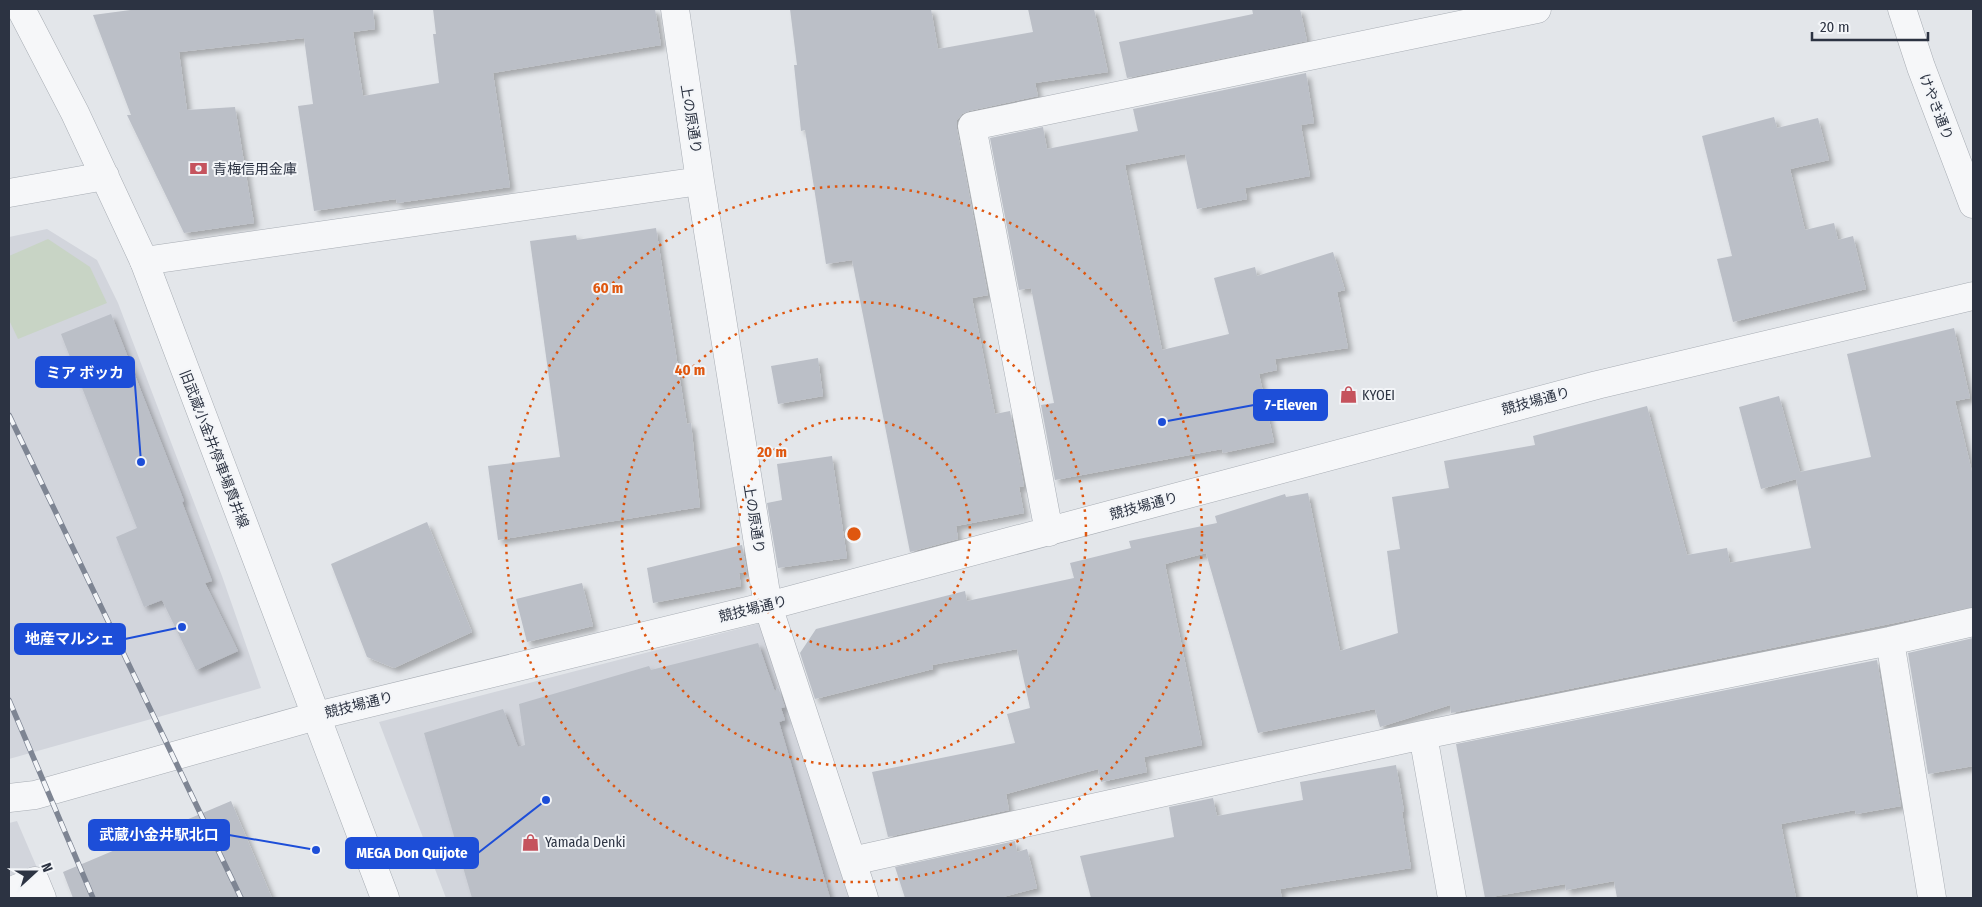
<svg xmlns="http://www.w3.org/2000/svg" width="1982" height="907" viewBox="0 0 1982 907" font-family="'Fira Sans Condensed','Noto Sans JP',sans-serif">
<defs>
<filter id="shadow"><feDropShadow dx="4.5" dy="4.5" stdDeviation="2.5" flood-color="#0004"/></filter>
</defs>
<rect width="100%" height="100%" fill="#e3e6ea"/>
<path fill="#d2d5dc" d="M47,229L97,260L118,303L222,576L261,688L9,759V237Z
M761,623L858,898H446L379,722Z
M17,821L50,898H9V823Z"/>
<path fill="#c8d4c5" d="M48,239L90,267L107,303L18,339L9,320V256Z"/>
<path fill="#bbbfc7" filter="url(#shadow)" d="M138,9H373L375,29L353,32L363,96L439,83L433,34H436L433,9H655L661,45L493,73L510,187L397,203L396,199L314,211L298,106L313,104L304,38L179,52L187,110L235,107L254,223L184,233L127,115H131L93,15Z
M790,9H931L938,49L1033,32L1028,9H1094L1108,72L1035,83L1038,96L969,111L962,114L957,120V129L988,295L972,298L995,414L1010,411L1024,486L1019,487L1024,513L956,526L958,539L910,552L852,260L826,264L805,130L801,131L794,65H797Z
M1252,9H1300L1307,41L1127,78L1119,42L1253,14Z
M1306,73L1314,123L1301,125L1310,176L1245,188L1247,199L1197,209L1185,154L1125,165L1162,350L1229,334L1214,278L1255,267L1257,276L1333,252L1345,290L1337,292L1348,348L1275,359L1277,370L1259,374L1274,442L1223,453L1222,449L1055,480L1041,405L1054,403L1031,288L1019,290L990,138L1043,127L1047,149L1138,131L1133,109Z
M1774,117L1777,128L1818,118L1829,160L1790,169L1805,230L1834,223L1838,240L1853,236L1866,289L1733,322L1717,259L1732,256L1702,136Z
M656,228L687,424L691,423L700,507L498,540L488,466L560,457L530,241L576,235L577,240Z
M111,314L184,501L182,502L212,581L205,583L238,651L196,670L162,600L144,607L116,537L137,528L61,334Z
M1954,328L1970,398L1955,401L1973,476V607L1451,713L1450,705L1380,727L1375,709L1258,733L1206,553L1165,564L1202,745L1144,757L1147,772L1101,782L1098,769L1006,794L1009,810L888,837L872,772L1015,743L1007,714L1030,708L1017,649L932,665L933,669L815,699L800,653L816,629L965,591L967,601L1074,578L1070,563L1131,548L1129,541L1217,523L1215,516L1285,494L1286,497L1308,493L1340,651L1398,633L1387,551L1400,549L1392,497L1449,488L1444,461L1535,445L1533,436L1647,406L1687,555L1727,548L1730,563L1811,548L1796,479L1761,489L1739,407L1779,396L1800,472L1871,457L1847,354Z
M818,358L823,396L778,404L771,366Z
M832,456L847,558L778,568L767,503L782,500L777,464Z
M427,522L472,632L394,668L367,657L331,564Z
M742,545L747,572L739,573L741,586L653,603L647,568Z
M582,583L593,626L527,642L516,599Z
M1973,638V766L1928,774L1908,653Z
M758,643L775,692L778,687L785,707L781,708L785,720L779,722L830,898H472L424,733L503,709L518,747L525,745L519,704L649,666L651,670Z
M1877,660L1901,806L1856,814L1855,810L1781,824L1796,898H1617L1614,881L1566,890L1565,884L1485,898L1456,744Z
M1396,765L1404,811L1402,812L1411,868L1280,889L1282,898H1091L1080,856L1174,837L1169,807L1213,798L1217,816L1303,800L1300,782Z
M231,801L272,898H73L63,872Z
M1015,841L1017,852L1027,849L1037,888L999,898H905L895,867Z"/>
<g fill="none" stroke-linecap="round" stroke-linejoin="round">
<defs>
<path id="pedestrian" d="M9,892L35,881L42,898"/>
<path id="minor" d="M675,9L700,181L768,606L864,898
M1902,9L1921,67L1973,204
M144,261L700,181
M1049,532L972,126L1537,9
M1890,641L1932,898
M1423,735L1452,898
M9,798L35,795L316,716L768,606L1597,385L1973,296
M852,861L1423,735L1890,641L1973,622"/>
<path id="tertiary" d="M21,9L75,113L144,261L385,898
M9,193L105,176"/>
</defs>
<use href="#pedestrian" stroke="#a8adb4" stroke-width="29"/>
<use href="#minor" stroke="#a8adb4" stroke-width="29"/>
<use href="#tertiary" stroke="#a8adb4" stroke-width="29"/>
<use href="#pedestrian" stroke="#f6f7f9" stroke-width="28"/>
<use href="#minor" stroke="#f6f7f9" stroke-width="28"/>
<use href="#tertiary" stroke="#f6f7f9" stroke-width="28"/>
<defs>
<path id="rail" d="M9,415L241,898
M9,700L93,898"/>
</defs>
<use href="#rail" stroke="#7e8593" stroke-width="5.5"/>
<use href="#rail" stroke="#f3f5f8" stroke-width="4" stroke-dasharray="11" stroke-linecap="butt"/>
</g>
<g fill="none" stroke="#df570f" stroke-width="2.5" stroke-dasharray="2.5 5">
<circle cx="854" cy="534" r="116"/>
<circle cx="854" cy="534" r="232"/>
<circle cx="854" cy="534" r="348"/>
</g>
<defs>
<symbol id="bank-bare" viewBox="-9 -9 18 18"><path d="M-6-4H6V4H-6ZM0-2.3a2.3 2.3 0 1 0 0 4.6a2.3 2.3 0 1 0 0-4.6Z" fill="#c5535d" stroke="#f3f5f8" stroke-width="2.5" paint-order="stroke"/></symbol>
<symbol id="shop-bare" viewBox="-9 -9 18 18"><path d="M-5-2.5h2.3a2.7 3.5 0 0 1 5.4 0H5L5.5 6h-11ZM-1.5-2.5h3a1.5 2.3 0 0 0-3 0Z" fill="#c5535d" stroke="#f3f5f8" stroke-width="2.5" paint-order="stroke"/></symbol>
</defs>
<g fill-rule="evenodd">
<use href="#bank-bare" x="186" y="156" width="25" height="25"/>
<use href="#shop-bare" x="1336" y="382" width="25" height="25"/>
<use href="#shop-bare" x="518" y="830" width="25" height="25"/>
</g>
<g text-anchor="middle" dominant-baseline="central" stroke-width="4" stroke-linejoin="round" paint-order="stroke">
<g font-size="14" fill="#2c3342" stroke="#f3f5f8">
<text transform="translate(1936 107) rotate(69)">けやき通り</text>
<text transform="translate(691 119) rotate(81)">上の原通り</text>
<text transform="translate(1536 401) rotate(-15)">競技場通り</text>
<text transform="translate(214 449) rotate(69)">旧武蔵小金井停車場貫井線</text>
<text transform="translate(1144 506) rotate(-15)">競技場通り</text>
<text transform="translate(754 519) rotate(81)">上の原通り</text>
<text transform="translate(753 609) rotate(-14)">競技場通り</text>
<text transform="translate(359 705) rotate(-14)">競技場通り</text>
</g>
<g font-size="14" fill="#2c3342" stroke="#f3f5f8" text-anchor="start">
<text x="213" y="169">青梅信用金庫</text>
<text x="1362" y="395">KYOEI</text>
<text x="545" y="842">Yamada Denki</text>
</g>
</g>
<circle cx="854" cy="534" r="8" fill="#df570f" stroke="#f3f5f8" stroke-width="2.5"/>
<g font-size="15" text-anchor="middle" font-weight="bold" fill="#df570f" stroke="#f3f5f8" stroke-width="4" stroke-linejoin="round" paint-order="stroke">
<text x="608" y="293">60 m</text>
<text x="690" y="375">40 m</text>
<text x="772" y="457">20 m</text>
</g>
<path fill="none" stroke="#1d4ed8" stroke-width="2" d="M141 462L134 372M1162 422L1254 405M182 627L125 639M316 850L229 835M546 800L478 853"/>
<g fill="#1d4ed8" stroke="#f3f5f8" stroke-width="2">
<circle cx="141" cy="462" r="5"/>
<circle cx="1162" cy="422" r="5"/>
<circle cx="182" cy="627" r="5"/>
<circle cx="316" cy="850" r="5"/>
<circle cx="546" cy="800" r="5"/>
</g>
<g fill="#1d4ed8" stroke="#1d4ed8" stroke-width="2">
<rect x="36" y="357" width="98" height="30" rx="5"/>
<rect x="1254" y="390" width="73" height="30" rx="5"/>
<rect x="15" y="624" width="110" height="30" rx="5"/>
<rect x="89" y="820" width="140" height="30" rx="5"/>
<rect x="346" y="838" width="132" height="30" rx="5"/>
</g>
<g font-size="15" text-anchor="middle" font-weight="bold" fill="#fff">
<text x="85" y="378">ミア ボッカ</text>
<text x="1291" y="410">7-Eleven</text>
<text x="70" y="644">地産マルシェ</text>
<text x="159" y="840">武蔵小金井駅北口</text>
<text x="412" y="858">MEGA Don Quijote</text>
</g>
<rect width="1982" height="907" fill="none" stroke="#2c3342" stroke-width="20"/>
<g transform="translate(35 872) rotate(69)" stroke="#f3f5f8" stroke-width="4" paint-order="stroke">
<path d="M0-4L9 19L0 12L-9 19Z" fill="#2c3342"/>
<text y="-8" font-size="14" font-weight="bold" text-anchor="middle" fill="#2c3342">N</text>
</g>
<path d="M1812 32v8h116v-8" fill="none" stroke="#2c3342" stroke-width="2.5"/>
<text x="1820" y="32" font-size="15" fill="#2c3342" stroke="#f3f5f8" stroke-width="4" paint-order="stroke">20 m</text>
</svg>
